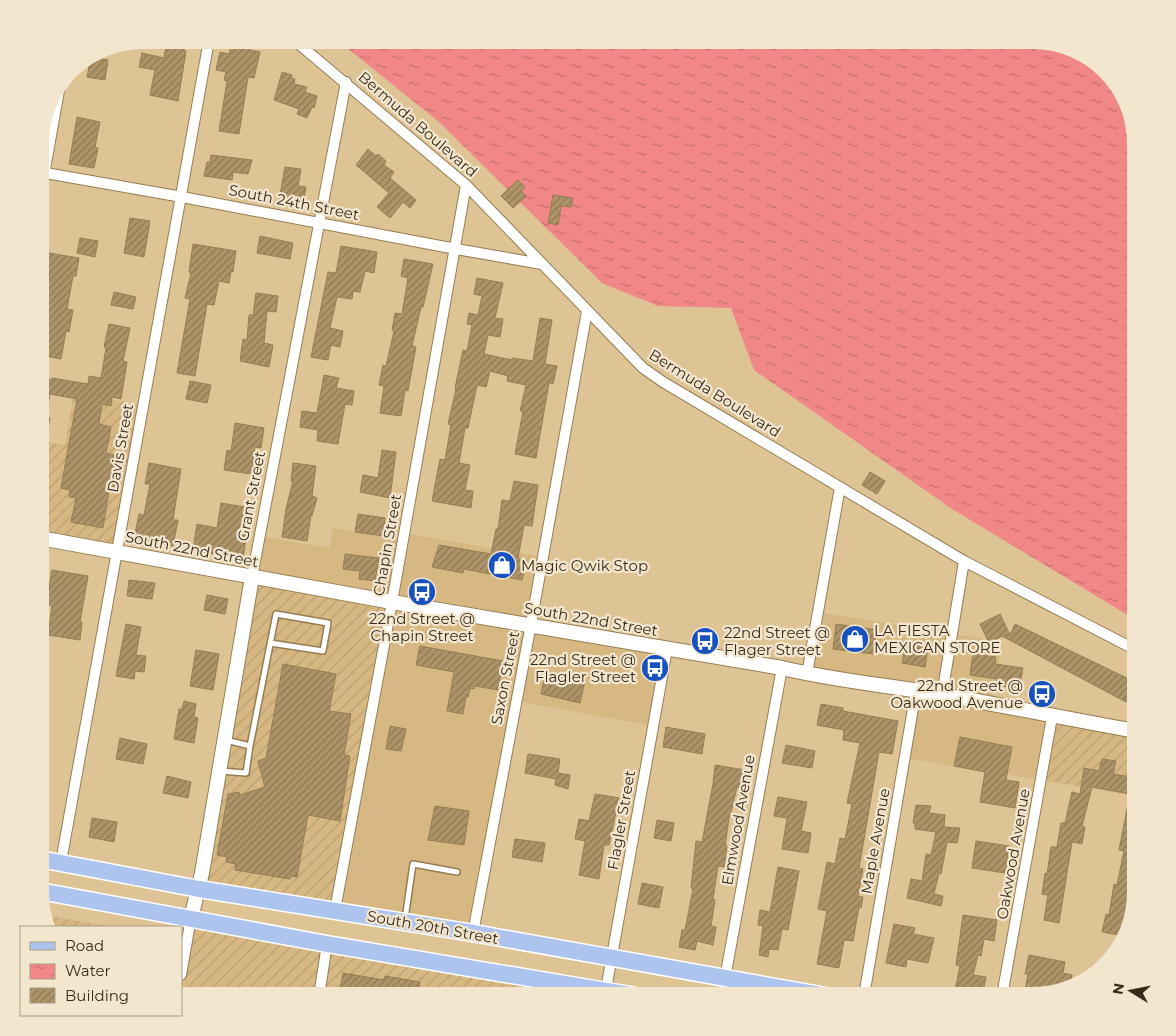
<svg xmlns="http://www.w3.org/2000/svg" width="1176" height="1036" viewBox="0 0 1176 1036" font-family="Montserrat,sans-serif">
<defs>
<pattern id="industrial-furrows" width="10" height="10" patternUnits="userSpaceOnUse" patternTransform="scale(1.25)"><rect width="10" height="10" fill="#d7b883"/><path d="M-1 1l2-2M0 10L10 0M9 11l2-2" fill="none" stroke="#b99e71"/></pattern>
<pattern id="water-ripples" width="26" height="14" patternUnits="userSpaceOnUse" patternTransform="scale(1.25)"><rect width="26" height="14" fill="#f18786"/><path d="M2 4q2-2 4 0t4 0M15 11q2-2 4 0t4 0" fill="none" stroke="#c46f6d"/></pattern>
<pattern id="building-hatch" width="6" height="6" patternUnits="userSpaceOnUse" patternTransform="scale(1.25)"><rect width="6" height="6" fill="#ae9468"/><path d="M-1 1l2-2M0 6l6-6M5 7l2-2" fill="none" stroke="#8e7955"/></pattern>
</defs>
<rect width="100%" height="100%" fill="#dec395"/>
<path fill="#d7b883" d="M333,528L400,540L390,600L252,576L259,536L329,548Z
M404,533L542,557L530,623L670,650L655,726L515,701L472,933L329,911Z
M817,612L1002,642L992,706L1052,717L1041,780L906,758L916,694L807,675Z"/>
<path fill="url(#industrial-furrows)" d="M74,393L143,405L115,553L40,539V441L65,445Z
M251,577L392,602L355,792L329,911L201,889Z
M1052,717L1136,732V796L1041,780Z
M44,915L112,927H47Z
M192,920L626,996H181Z"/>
<path fill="url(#water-ripples)" d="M337,40H1034L1073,48L1106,70L1128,103L1136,143V620L952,509L754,370L731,308L658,306L602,283L438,121Z"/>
<path fill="url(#building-hatch)" stroke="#977e52" d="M167,40H185L184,51H186L178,101L150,95L155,70L139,67L142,53L164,58Z
M232,40H252L250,50L260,52L254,78L248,77L239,134L219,131L227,81L224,80L226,72L216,70L220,52L229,54Z
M91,57L108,60L105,80L87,77Z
M282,72L292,75L291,78L295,79L294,84L307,87L305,92L317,96L314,108L312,107L307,118L297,114L299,109L274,100Z
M77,117L100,122L95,147L98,148L94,168L69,164Z
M368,149L376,156L378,154L386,161L384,165L394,172L390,178L416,200L410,208L403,202L390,218L377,207L389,193L356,165Z
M211,155L252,160L248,174L233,172L232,180L204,176L207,162H210Z
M285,167L301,169L298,186L306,187L303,204L279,200Z
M518,180L525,187L521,191L526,196L513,208L501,196Z
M553,195L573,198L571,207L561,206L558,225L548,223Z
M130,218L150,221L144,257L124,253Z
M260,236L293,243L290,259L257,253Z
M80,238L98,241L95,257L77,253Z
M193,244L236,251L233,272L231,271L229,283L219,281L214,305L207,304L195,376L177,373L190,299L185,298L191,273L189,272Z
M341,246L377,252L374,273L365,271L360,292L353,291L352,299L337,297L330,328L343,331L340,347L331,345L328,360L311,357L328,272L336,273Z
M49,253L79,258L76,276H73L67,309L73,310L69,332L66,331L61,359L40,355V332L50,272L46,271Z
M404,259L433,264L423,307H421L412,346L416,347L408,391L405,390L401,416L380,413L384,386L379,385L383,365L386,366L394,331L392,330L395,313L402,314L408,278L401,276Z
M477,278L503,283L495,318L503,319L500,337L488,335L484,354L512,360V358L533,361L540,318L552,320L545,364L557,366L553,384L549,383L536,458L515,454L523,411H520L526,385L507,381L508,376L490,371L486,387L477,385L468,428H465L459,463L470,465L465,490L473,491L471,508L432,501L440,459L445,460L451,425L448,424L456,389L455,388L463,350L467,351L472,325L467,324L469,313L478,315L482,296L474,294Z
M114,292L136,297L133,309L111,305Z
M256,293L278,296L276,312L267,311L264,343L273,345L269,367L240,361L243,339L247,340L249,315H253Z
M109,324L130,328L123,361L127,362L121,399L112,397L111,406L102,404L99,424L111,427L106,453L119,456L113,492L109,491L103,528L71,522L76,498L69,497L70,490L61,488L77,399L50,394L46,417L50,418L45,445L40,444V396L43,379L52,380V378L88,384L89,376L101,378L106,348L104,347Z
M324,375L339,378L336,388L354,391L352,405L345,404L338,444L317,441L318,430L300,427L302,411L317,413Z
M190,381L211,385L207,403L186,399Z
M235,423L264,428L261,448L255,447L251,474L224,470L227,450L231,451Z
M382,450L396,452L390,498L360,492L363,475L378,478Z
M149,463L181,469L173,520H178L173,546L134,539L139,514L144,515L150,484H145Z
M293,463L316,466L312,496L317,498L312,516L311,515L307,541L282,537L286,509L293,481H291Z
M870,472L885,481L877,494L862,485Z
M514,481L538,485L532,526L524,525L518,558L527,560L522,580L464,569L463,573L432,567L439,545L491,554L496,529H498L502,500L510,501Z
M221,503L250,508L243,559L193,550L197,524L217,528Z
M358,514L385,518L383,536L355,532Z
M345,554L379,558L375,581L359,579L360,571L343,569Z
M52,570L88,576L80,622H82L80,640L48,635L52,606L46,605Z
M129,580L155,583L152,599L127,596Z
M207,595L228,599L225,614L204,610Z
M1000,614L1010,635L1015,624L1135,682L1126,702L1002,636L989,643L980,624Z
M126,624L141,627L136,655L146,656L144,672L135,671L134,679L116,676Z
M836,624L877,630L873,654L833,649Z
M906,643L928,647L925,667L902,663Z
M420,646L503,661L498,690L475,686L474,689L470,688L468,697H466L463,714L447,711L454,672L416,665Z
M196,650L219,654L213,690L190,686Z
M973,654L996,657L995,664L1023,668L1019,689L996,685L997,679L970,675Z
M283,664L336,674L329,711L351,714L344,755L350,756L340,821L308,815L297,877L291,876L290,879L235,870L236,864L226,862L227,857L217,855L228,794L239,792L240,795L265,787L258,761L266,758Z
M545,673L585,681L580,703L541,694Z
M184,701L196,704L194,717L198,718L194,743L174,739L179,709H182Z
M821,704L843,708V711L898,721L892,754L879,752L859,868L863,869L858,896L863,897L861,908L859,907L853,941L844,940L839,968L817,964L827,911L818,909L827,862L835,864L840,838L845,839L852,804L847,803L860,743L843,740L844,730L817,725Z
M390,726L406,729L401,751L386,749Z
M666,727L705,734L702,754L663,747Z
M960,737L1012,747L1006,780L1019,782L1015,808L980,802L985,772L954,766Z
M120,738L147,744L143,764L116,759Z
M786,745L815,751L812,768L782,763Z
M528,754L560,759L558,773L570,775L568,789L555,785L556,779L525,773Z
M1102,759L1116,761L1113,774L1136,778V795L1092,787L1082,826L1085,827L1082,844L1072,842L1059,923L1044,920L1048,895L1042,894L1045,873L1047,874L1051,847H1057L1061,823H1065L1072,792L1080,794L1084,768L1099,771Z
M715,765L745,770L742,788L737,787L731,812H730L725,846H727L724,867L718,866L713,899L715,900L711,926L716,927L713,945L697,941L695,950L679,947L682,930H685L693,889L691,888L696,841L702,842L713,784Z
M167,776L191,782L188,798L163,793Z
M595,794L619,798L609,845H604L599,879L579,875L585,841L575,839L579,819L589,821Z
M778,797L807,802L801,831L811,833L808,853L782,849L787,818L774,816Z
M1128,804L1136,806V875L1125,936L1102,932L1106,914L1109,915L1114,884L1117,885L1124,851L1119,850Z
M916,805L931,806L929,813L945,815L944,827L960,828L957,843L947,842L941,874L939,873L934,894L943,896L941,906L907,898L911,879L922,881L926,854L931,855L936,832L915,829V823H913Z
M435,806L469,811L464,845L428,840Z
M92,818L117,822L114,842L89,837Z
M657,820L674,823L671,841L654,838Z
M515,839L545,843L542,862L512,857Z
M976,841L1009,846L1005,873L972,868Z
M778,867L799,871L788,930L782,929L778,950L769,949L768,957L759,955L763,926L758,925L760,910L770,912Z
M642,883L663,887L659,908L638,904Z
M963,915L997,920L994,941L984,939L981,956L978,955L973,975L986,977L982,996L955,991L960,966L956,965Z
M894,924L915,928L913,934L934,938L928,963L907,959L906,967L886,963Z
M1029,955L1065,962L1063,973L1072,975L1070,989L1033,996H1024L1028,974H1025Z
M343,973L384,980L385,976L420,982L418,996H399L380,993L379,996H339Z"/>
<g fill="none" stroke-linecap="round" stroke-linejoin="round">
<defs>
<path id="service" d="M40,515L42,516L41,538
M250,746L276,614L328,623L323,651L270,643
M220,771L246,773L250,746L226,740
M405,919L413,864L457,872"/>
<path id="minor" d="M294,40L466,185L643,368L663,382L964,561L1136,650
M40,172L182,197L456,249L542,264
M40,197L60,85
M252,577L346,82
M807,674L840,487
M942,695L964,561
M61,862L209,40
M335,910L392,602L466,185
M473,933L531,624L587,311
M181,975L191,918
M725,978L782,668
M605,995L667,649
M319,996L327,944
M864,996L916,691
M1002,996L1052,717"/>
<path id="tertiary" d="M40,538L392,602L782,668C832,680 883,685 933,693C1001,705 1068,719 1136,731
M191,918L202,873L252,577"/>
<path id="primary" d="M40,859L199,889L473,933L826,996
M40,891L327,944L636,996"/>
</defs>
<use href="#service" stroke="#967d51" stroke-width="8"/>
<use href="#minor" stroke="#967d51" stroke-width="12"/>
<use href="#tertiary" stroke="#967d51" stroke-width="16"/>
<use href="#primary" stroke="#fff" stroke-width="19"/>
<use href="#service" stroke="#fff" stroke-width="5"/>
<use href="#minor" stroke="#fff" stroke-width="10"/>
<use href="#tertiary" stroke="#fff" stroke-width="14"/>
<use href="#primary" stroke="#adc4ee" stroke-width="16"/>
</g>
<defs>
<symbol id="shop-disc" viewBox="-11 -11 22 22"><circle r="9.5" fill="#1651bd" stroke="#f3e6cf"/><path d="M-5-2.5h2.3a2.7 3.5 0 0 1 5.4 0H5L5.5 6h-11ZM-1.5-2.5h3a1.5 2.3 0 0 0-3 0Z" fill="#fff"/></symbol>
<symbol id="bus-disc" viewBox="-11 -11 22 22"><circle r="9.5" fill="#1651bd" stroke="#f3e6cf"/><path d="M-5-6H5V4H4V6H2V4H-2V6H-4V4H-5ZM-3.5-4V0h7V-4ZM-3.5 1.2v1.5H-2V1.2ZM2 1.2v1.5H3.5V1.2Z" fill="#fff"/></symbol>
</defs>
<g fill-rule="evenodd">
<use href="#shop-disc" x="486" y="549" width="32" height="32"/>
<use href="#bus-disc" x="406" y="576" width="32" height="32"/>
<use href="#shop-disc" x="839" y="623" width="32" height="32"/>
<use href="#bus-disc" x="689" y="625" width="32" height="32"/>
<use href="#bus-disc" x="639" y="652" width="32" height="32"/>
<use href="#bus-disc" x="1026" y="678" width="32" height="32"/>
</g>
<g text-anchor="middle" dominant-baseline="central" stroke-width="4.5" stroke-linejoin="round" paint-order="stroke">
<g font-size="15" fill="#372c1a" stroke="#f3e6cf">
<text transform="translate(418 124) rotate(41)">Bermuda Boulevard</text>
<text transform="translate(294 202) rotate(11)">South 24th Street</text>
<text transform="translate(715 393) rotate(32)">Bermuda Boulevard</text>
<text transform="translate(120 448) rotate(-80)">Davis Street</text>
<text transform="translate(251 496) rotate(-79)">Grant Street</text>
<text transform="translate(387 545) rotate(-80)">Chapin Street</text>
<text transform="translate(192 549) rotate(11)">South 22nd Street</text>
<text transform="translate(591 619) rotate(10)">South 22nd Street</text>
<text transform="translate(505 678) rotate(-79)">Saxon Street</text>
<text transform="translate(621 820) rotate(-80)">Flagler Street</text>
<text transform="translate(738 820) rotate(-80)">Elmwood Avenue</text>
<text transform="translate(875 841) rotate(-80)">Maple Avenue</text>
<text transform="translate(1013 854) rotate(-80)">Oakwood Avenue</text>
<text transform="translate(433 927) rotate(10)">South 20th Street</text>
</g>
<g font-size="15" fill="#372c1a" stroke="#f3e6cf" text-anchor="start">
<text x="521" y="565">Magic Qwik Stop</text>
<text x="422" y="618" text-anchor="middle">22nd Street @<tspan x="422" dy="17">Chapin Street</tspan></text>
<text x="874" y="630">LA FIESTA<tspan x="874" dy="17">MEXICAN STORE</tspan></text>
<text x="724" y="632">22nd Street @<tspan x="724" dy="17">Flager Street</tspan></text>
<text x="636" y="659" text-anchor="end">22nd Street @<tspan x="636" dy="17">Flagler Street</tspan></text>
<text x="1023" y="685" text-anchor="end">22nd Street @<tspan x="1023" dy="17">Oakwood Avenue</tspan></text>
</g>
</g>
<path d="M0 0H1176V1036H0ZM143 49H1033A94 94 0 0 1 1127 143V893A94 94 0 0 1 1033 987H143A94 94 0 0 1 49 893V143A94 94 0 0 1 143 49Z" fill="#f3e6cf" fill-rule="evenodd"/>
<rect x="20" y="926" width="162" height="90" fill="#f3e6cf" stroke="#a89c87"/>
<rect x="30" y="942" width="25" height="8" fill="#adc4ee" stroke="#a89c87"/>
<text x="65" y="951" font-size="15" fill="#372c1a">Road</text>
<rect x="30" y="964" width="25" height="15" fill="url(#water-ripples)" stroke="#a89c87"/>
<text x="65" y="976" font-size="15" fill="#372c1a">Water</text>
<rect x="30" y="988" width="25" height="15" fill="url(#building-hatch)" stroke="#a89c87"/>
<text x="65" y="1001" font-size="15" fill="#372c1a">Building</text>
<g transform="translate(1131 991) rotate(280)" stroke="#f3e6cf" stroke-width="4" paint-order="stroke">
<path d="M0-4L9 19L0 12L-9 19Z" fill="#372c1a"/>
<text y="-8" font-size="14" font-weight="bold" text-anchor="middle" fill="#372c1a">N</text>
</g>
</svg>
